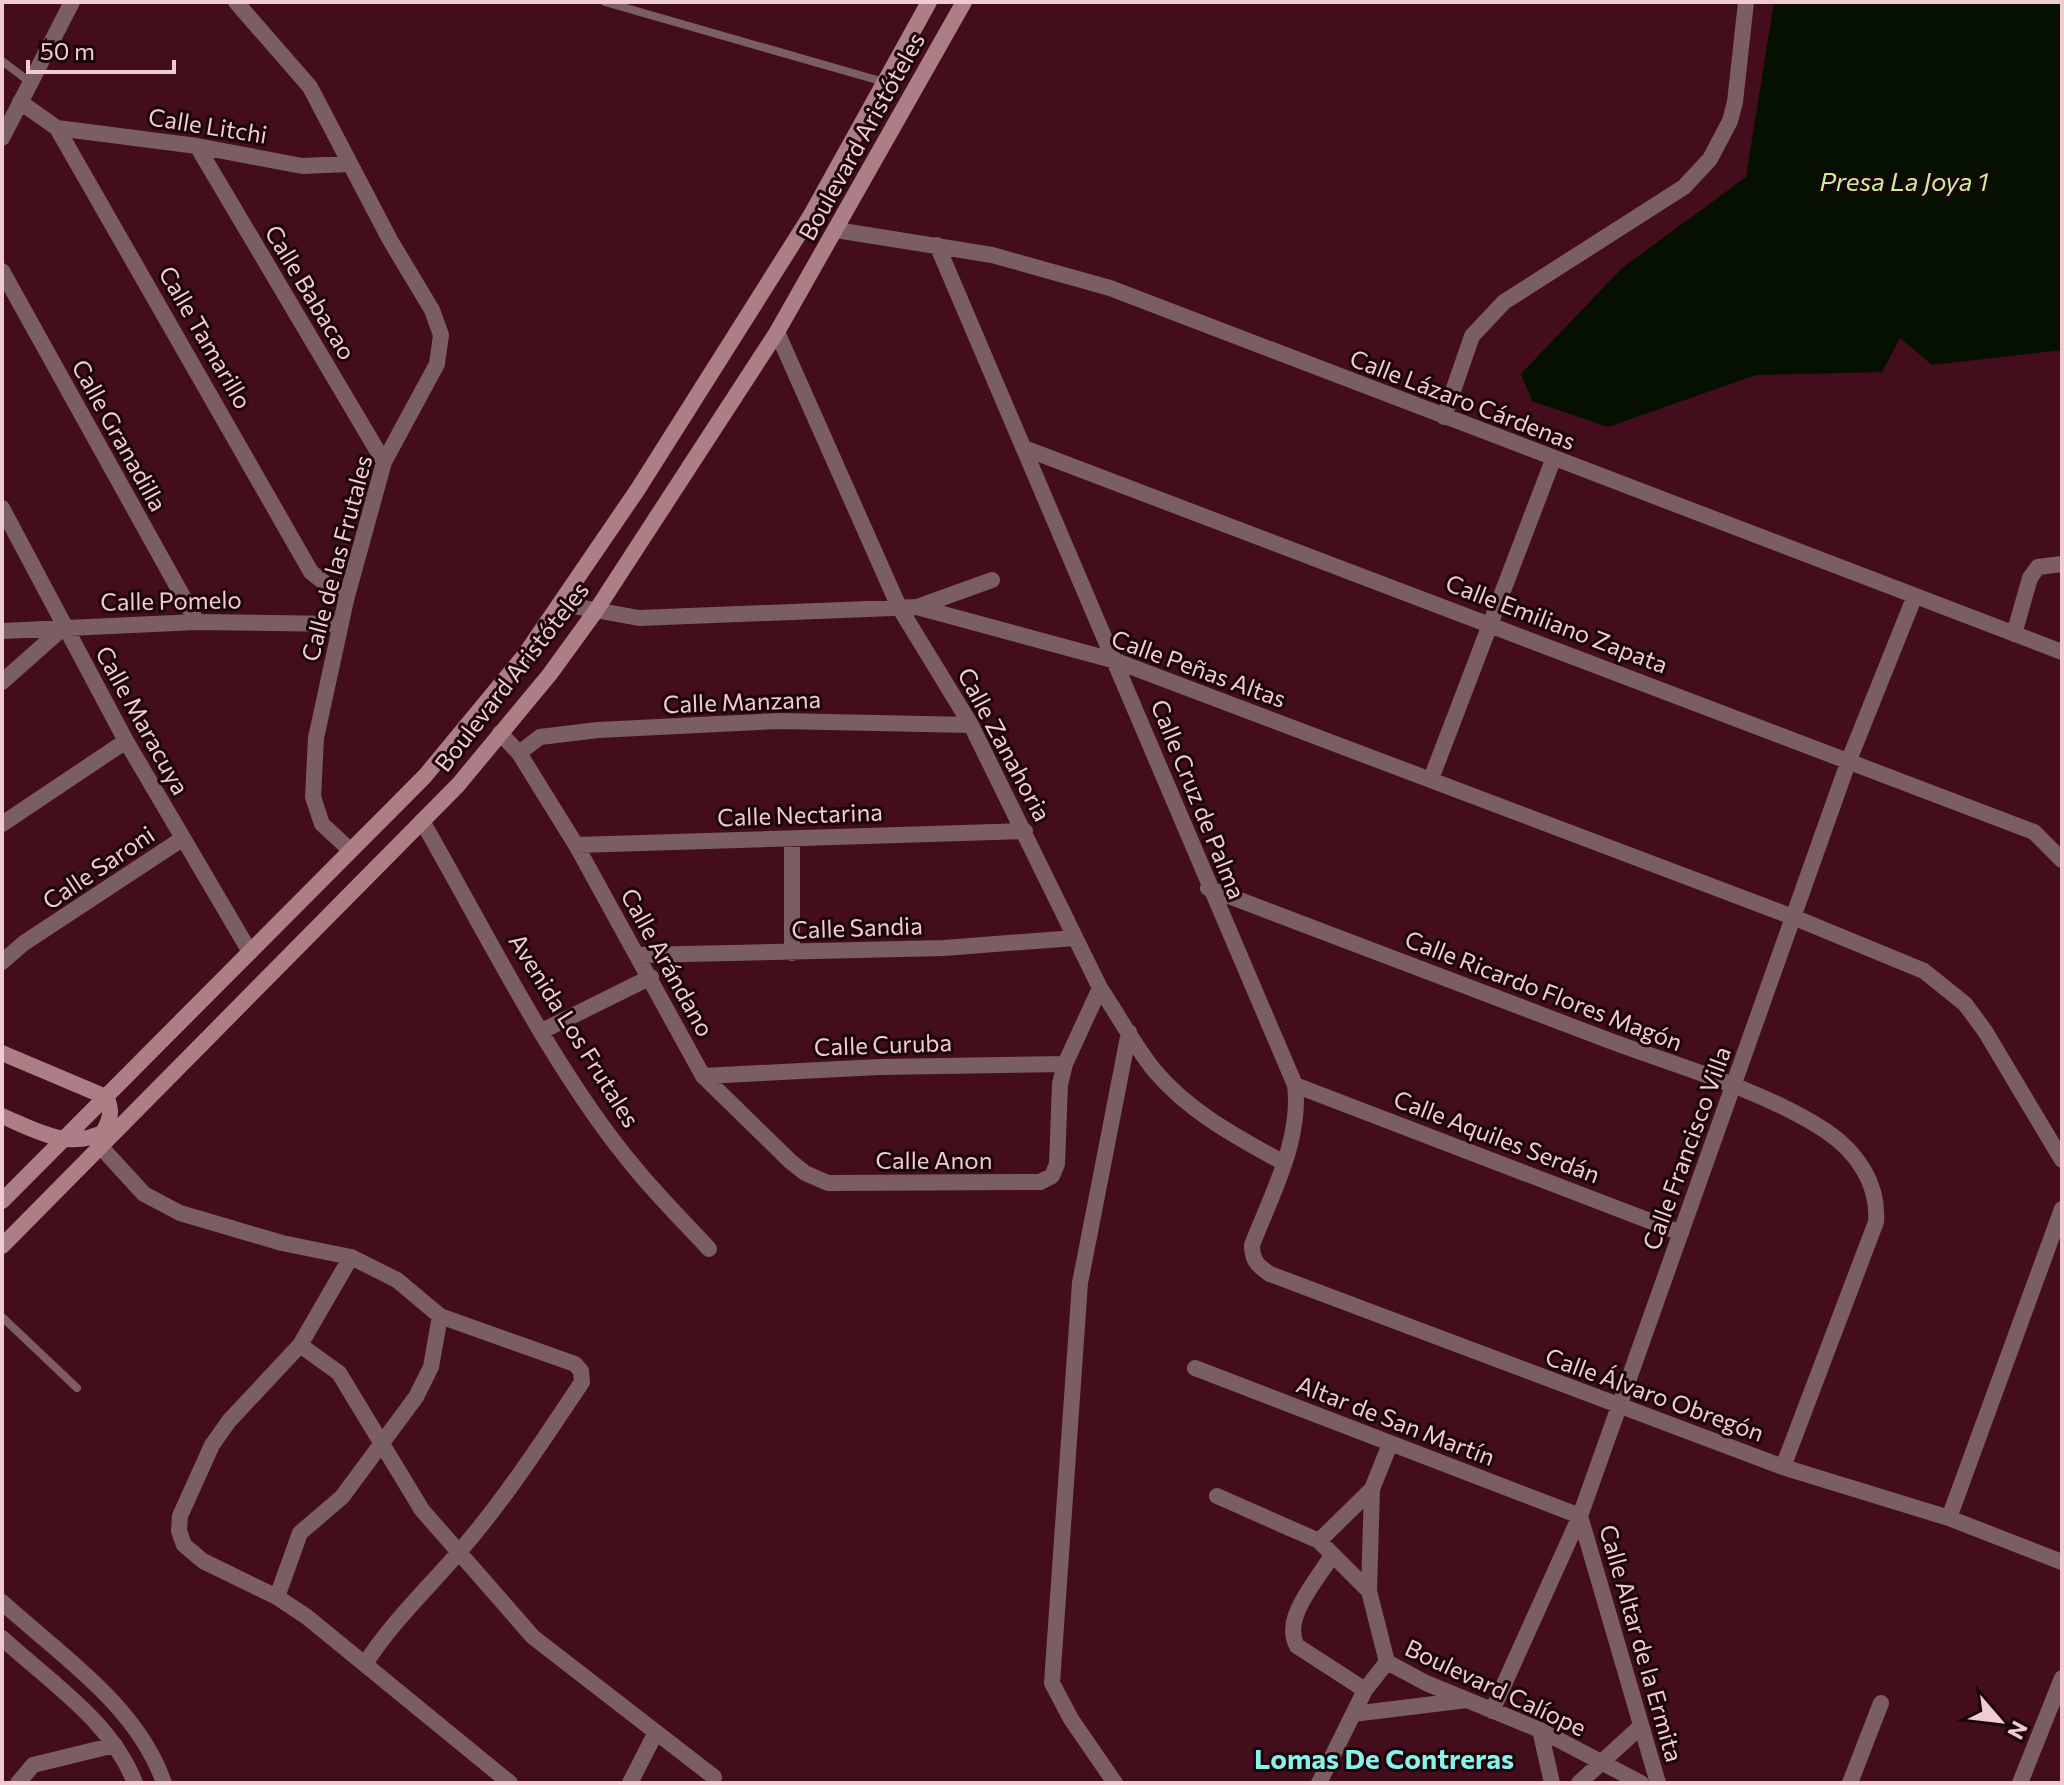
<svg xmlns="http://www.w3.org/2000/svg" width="2064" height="1785" viewBox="0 0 2064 1785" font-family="Commissioner,sans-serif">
<rect width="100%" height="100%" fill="#440d1c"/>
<path fill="#061000" d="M1774,2H2062V350L1932,365L1900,338L1882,372L1756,375L1608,427L1532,401L1521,374L1622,268L1746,177Z"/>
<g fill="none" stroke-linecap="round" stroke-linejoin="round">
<path stroke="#7b5e63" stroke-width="8" d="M605,2L884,82
M2,61L30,82
M2,1317L77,1388"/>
<path stroke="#7b5e63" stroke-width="16" d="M236,2L310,87L390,240L432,310L441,335L437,364L384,462L346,600L316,738L313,797L322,824L349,849
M20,102L57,128L311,572L346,600
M57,128L197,146L302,166L350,164
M2,138L72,2
M197,146L384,462
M836,230L992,255L1110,288L2062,652
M937,245L1295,1085C1302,1139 1271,1196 1252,1245C1252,1261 1258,1266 1270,1274L1783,1467L1949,1518L2062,1562
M2,271L197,622
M1444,417L1472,336L1504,302L1684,187L1710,159L1730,121L1735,102L1746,2
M1024,448L2034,832L2062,860
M2,508L126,741L250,952
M562,604L639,618L917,607L1116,661L1793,917L1924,971L1965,1004L1985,1031L2062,1160
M917,607L992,580
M2,631L197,622L341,624
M2014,634L2030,578L2038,567L2062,564
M2,682L64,627
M500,733L519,753L576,845L703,1076L790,1161L805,1173L828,1183L1040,1182L1052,1176L1057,1164L1060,1084L1065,1064L1100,988L971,725L899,607L777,332
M519,753L540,737L598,730L778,721L971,725
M1431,779L1553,460
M422,821C486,932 553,1070 635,1168C658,1196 684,1222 709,1249
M2,824L126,741
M792,839V953
M576,845L1025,831
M1208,888C1343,939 1478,991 1613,1042C1683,1068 1763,1090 1826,1131C1857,1152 1879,1184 1876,1222L1783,1467
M639,955L944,948L1075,938
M2,962L24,943L182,839
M1100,988C1118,1015 1134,1045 1154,1070C1189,1112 1237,1137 1284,1163
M542,1031L651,977
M703,1076L879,1067L1065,1064
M1295,1085L1681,1233
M99,1145L144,1194L180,1213L282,1243L351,1257L397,1280L440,1316L575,1364L581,1371L582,1382C544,1439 505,1499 460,1551C427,1589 392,1622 365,1664
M351,1257L300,1345L229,1421L212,1445L180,1516L179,1531L184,1545L203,1561L277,1597L307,1617L510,1783
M300,1345L339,1373L422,1510L533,1637L714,1777
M1195,1368L1580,1516L1658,1783
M1217,1496L1319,1541L1369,1591L1387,1662L1426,1683L1540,1730L1641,1783
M1949,1518L2062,1209
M1319,1541L1372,1489
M1332,1555C1318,1580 1281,1618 1297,1646L1365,1690
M1369,1591L1372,1489L1390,1444
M277,1597L300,1533L342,1497L416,1397L431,1367L440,1316
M2,1602C61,1656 137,1705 164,1783
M2,1638C49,1681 112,1722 135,1783
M1492,1711L1580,1516L1849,760L1914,598
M1353,1714L1467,1700
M1540,1730L1552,1783
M18,1783L33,1765L115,1745
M630,1783L656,1732
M1115,1783L1071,1719L1052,1683L1080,1283L1129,1032
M1319,1783L1365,1690L1387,1662
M1579,1783L1640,1727
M1850,1783L1881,1703
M2020,1783L2062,1678"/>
<path stroke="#ac7f86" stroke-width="16" d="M2,1053L106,1097C114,1112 109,1123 100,1138
M2,1116C37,1131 69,1151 106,1131
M2,1201L425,776L524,656L638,489L811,215L929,2
M2,1246L458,785L550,674L595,612L777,332L964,2"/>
</g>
<g text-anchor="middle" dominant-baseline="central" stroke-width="6" stroke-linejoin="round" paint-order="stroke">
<g font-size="24" fill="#f0cbd1" stroke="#1c050a">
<text transform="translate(208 125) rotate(9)">Calle Litchi</text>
<text transform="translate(861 136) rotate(-61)">Boulevard Aristóteles</text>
<text transform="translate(311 292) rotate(59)">Calle Babacao</text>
<text transform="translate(206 337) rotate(60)">Calle Tamarillo</text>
<text transform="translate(1463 399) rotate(21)">Calle Lázaro Cárdenas</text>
<text transform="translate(120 435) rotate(61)">Calle Granadilla</text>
<text transform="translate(336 558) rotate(-75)">Calle de las Frutales</text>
<text transform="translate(171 600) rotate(-1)">Calle Pomelo</text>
<text transform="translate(1557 623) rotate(21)">Calle Emiliano Zapata</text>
<text transform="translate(1199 668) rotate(20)">Calle Peñas Altas</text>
<text transform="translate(511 676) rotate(-52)">Boulevard Aristóteles</text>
<text transform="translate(742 701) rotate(-2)">Calle Manzana</text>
<text transform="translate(143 720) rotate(61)">Calle Maracuya</text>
<text transform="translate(1005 744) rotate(62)">Calle Zanahoria</text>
<text transform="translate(1199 799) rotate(68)">Calle Cruz de Palma</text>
<text transform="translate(800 814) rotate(-2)">Calle Nectarina</text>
<text transform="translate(98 867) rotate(-34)">Calle Saroni</text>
<text transform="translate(857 927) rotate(-2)">Calle Sandia</text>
<text transform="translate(668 962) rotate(61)">Calle Arándano</text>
<text transform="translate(1544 990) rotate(21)">Calle Ricardo Flores Magón</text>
<text transform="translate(575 1030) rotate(58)">Avenida Los Frutales</text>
<text transform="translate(883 1044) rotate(-2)">Calle Curuba</text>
<text transform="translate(1497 1136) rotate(21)">Calle Aquiles Serdán</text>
<text transform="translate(1686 1148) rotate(-70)">Calle Francisco Villa</text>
<text x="934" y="1159">Calle Anon</text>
<text transform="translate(1655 1394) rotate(20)">Calle Álvaro Obregón</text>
<text transform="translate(1396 1420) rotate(21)">Altar de San Martín</text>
<text transform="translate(1642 1643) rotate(74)">Calle Altar de la Ermita</text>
<text transform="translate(1496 1687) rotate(25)">Boulevard Calíope</text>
</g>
<g font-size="26" font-style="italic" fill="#c9ee9b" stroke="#1c050a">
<text x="1904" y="180">Presa La Joya 1</text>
</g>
<g font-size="28" font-weight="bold" fill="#89f3ea" stroke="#1c050a">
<text x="1384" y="1758">Lomas De Contreras</text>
</g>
</g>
<rect width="2064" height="1785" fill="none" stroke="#f0cbd1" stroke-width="8"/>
<g transform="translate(2000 1721) rotate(118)" stroke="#1c050a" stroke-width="6" paint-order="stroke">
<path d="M0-6L14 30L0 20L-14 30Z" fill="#f0cbd1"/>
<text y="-12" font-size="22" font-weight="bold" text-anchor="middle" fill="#f0cbd1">N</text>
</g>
<path d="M28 60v12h146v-12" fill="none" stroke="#f0cbd1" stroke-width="4"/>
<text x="40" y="60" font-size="24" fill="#f0cbd1" stroke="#1c050a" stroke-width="6" paint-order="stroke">50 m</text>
</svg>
